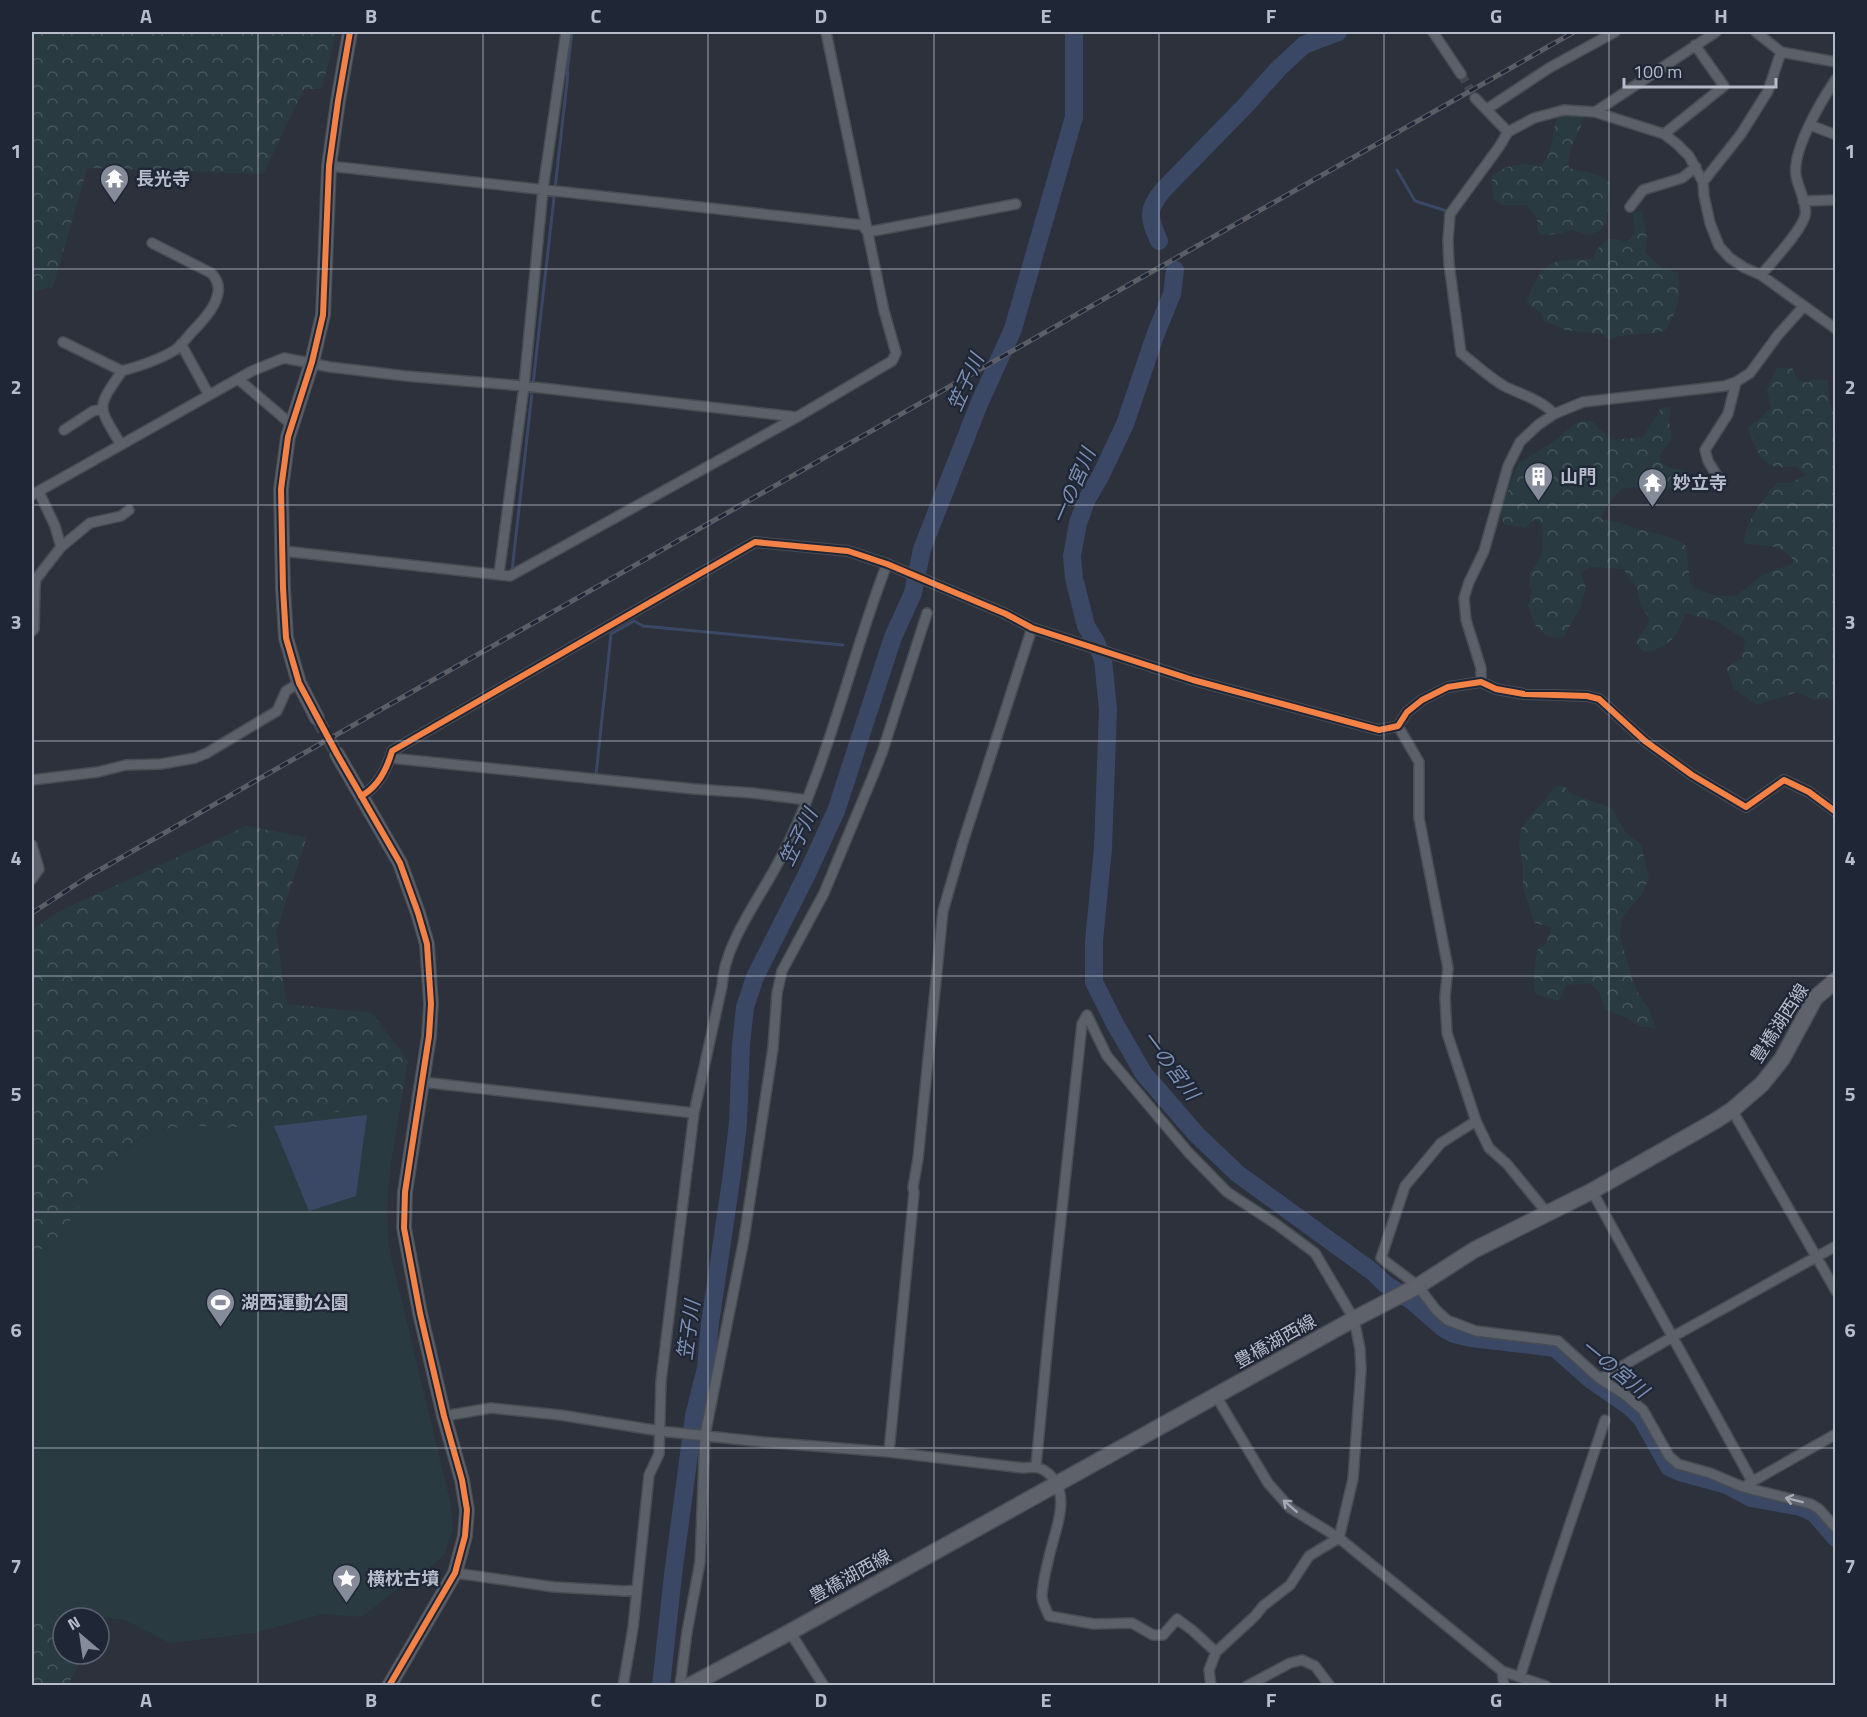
<svg xmlns="http://www.w3.org/2000/svg" width="1867" height="1717" viewBox="0 0 1867 1717" font-family="'Titillium Web','Noto Sans JP',sans-serif">
<defs>
<pattern id="forest-crowns" width="20" height="18" patternUnits="userSpaceOnUse" patternTransform="scale(1.5)"><rect width="20" height="18" fill="#293b41"/><path d="M2 6a3 3 0 1 1 6 0M12 15a3 3 0 1 1 6 0" fill="none" stroke="#46555b"/></pattern>
</defs>
<rect width="100%" height="100%" fill="#2c313b"/>
<path fill="#293b41" d="M401,1102C393,1154 382,1199 390,1252L451,1505L453,1529L444,1555L424,1572L392,1593L362,1617L323,1614L255,1633L170,1643L125,1620L70,1613L32,1620V1256L62,1234L94,1183L108,1167L134,1143L152,1132L171,1128L199,1126L231,1128Z"/>
<path fill="url(#forest-crowns)" d="M32,32H336L322,89H304L263,174L87,168L53,287L32,292Z
M1557,113L1584,115C1582,132 1565,150 1569,168C1581,172 1606,173 1611,186L1606,223L1600,230L1590,235L1571,230L1559,234L1541,235L1538,232L1537,218L1527,205H1502L1493,198L1492,176C1506,165 1522,161 1539,167C1553,159 1553,130 1557,113Z
M1642,211C1642,219 1644,223 1646,231C1647,238 1646,245 1645,252L1659,266L1678,273C1681,298 1678,308 1666,330C1646,337 1628,331 1609,340L1602,334L1565,330L1543,320L1541,313L1527,303C1531,287 1541,264 1560,261C1570,259 1582,260 1593,259L1595,252L1607,239H1615L1627,242L1635,233L1632,213Z
M1777,368H1792L1798,379L1808,383L1811,380H1828L1829,402L1835,416L1832,425L1836,433L1835,701L1827,698L1815,700L1797,692L1757,705L1734,689L1726,668L1742,658L1745,640L1718,622L1685,613C1680,634 1667,650 1644,652L1635,642L1645,629L1650,619L1640,605L1637,588L1623,569L1591,567L1581,573L1586,588L1580,608L1564,636L1553,638L1545,634L1535,625L1528,605L1532,591L1529,585L1530,572L1536,565L1543,551L1542,525L1535,519L1525,528L1504,524L1500,512V503L1506,496L1518,463L1552,443L1577,422L1592,421L1611,440L1643,437L1661,408L1671,407L1669,420L1672,438L1663,450L1659,458C1667,470 1677,470 1690,471C1684,502 1642,482 1623,489C1614,493 1604,510 1601,519C1616,521 1628,526 1642,530C1658,535 1672,535 1686,546L1690,582L1696,589L1717,596H1736L1763,575L1779,568L1792,565L1793,559C1776,542 1766,547 1744,543C1746,519 1762,501 1777,483H1790L1806,475L1797,466C1791,466 1784,468 1778,467C1759,465 1753,442 1748,427L1761,418L1771,408L1767,390Z
M1564,786L1571,794L1601,804L1612,809L1625,832L1641,844L1649,878L1642,894L1622,917L1620,936L1632,978L1639,995L1650,1011L1656,1028L1642,1027L1625,1017L1605,1010L1600,993L1589,983L1566,985L1559,1001L1535,994L1534,970L1538,949L1546,944L1552,927L1534,923L1523,887V865L1519,845L1521,829L1531,815L1545,801L1554,787Z
M246,826L307,837L276,932L287,1004L372,1013L408,1061L401,1102L231,1128L199,1126L171,1128L152,1132L134,1142L108,1167L94,1183L62,1234L32,1256V930L62,910Z
M70,1613L72,1618H63V1654H84L68,1685H32V1620Z"/>
<path fill="#3a4866" d="M367,1115L356,1196L309,1211L274,1126Z"/>
<g fill="none" stroke-linecap="round" stroke-linejoin="round">
<path stroke="#3a4866" stroke-width="3" d="M567,74L572,32
M1397,170L1415,201L1450,212
M512,571L568,73
M596,775L611,634L634,621L643,626L843,645"/>
<path stroke="#3a4866" stroke-width="18" d="M1159,241C1149,218 1146,210 1163,190L1246,105L1278,69L1304,45L1338,32
M1175,270L1172,294L1156,333L1125,424L1101,475L1087,499L1078,523L1072,556L1074,578L1086,626L1096,642L1103,660L1108,709L1103,848L1094,941V982L1115,1024L1144,1074L1197,1135L1238,1174L1373,1272L1384,1283L1412,1301L1443,1328L1454,1334L1471,1338L1555,1348L1590,1379L1629,1406L1642,1419L1669,1467L1680,1472L1727,1485L1751,1498L1801,1507L1814,1513L1836,1538
M661,1686L673,1575L694,1416L706,1368L710,1323L732,1174L738,1123L741,1045L745,1007L755,977L807,874L836,811L893,637L913,593L922,549L979,404L1013,329L1074,117V32"/>
<path stroke="#414651" stroke-width="9" stroke-dasharray="9 4.5" stroke-linecap="butt" d="M1461,74L1475,98"/>
<path stroke="#414651" stroke-width="14" stroke-dasharray="14 7" stroke-linecap="butt" d="M317,718L337,754"/>
<defs>
<path id="street" d="M1433,32L1461,74
M1756,32L1781,52L1836,62
M1475,98L1508,132
M1487,109L1549,68L1615,32
M1595,112L1716,32
M1810,125L1836,135
M1664,134L1724,86L1695,45
M329,166L862,225L868,232
M1703,182L1741,134L1768,91L1781,52
M1803,201L1836,200
M1630,207L1643,190L1682,178L1696,167
M868,232L1016,204
M1761,275C1772,262 1801,231 1805,216C1808,204 1798,188 1796,176C1792,150 1821,101 1836,79
M63,342L122,371C95,410 98,405 121,445
M181,344L209,395
M122,371C140,366 159,360 175,350C181,346 186,339 191,333C205,319 231,292 211,273L152,243
M238,379L292,425
M1554,414C1542,400 1520,394 1504,386C1489,377 1475,364 1461,353L1449,264L1448,241L1450,214L1499,147L1508,132L1534,118L1564,110L1595,112L1664,134L1677,144L1689,156L1703,182L1704,196L1710,223L1719,246L1730,258L1745,268L1761,275L1836,329
M64,430L93,411L102,409
M1716,474L1708,461L1705,450L1728,414L1736,382
M32,495L252,371L284,358L330,367L406,376L524,386L797,417
M61,547L90,523L121,516L129,510
M283,551L510,576L797,417L892,361L896,353L884,311L826,32
M499,574L524,386L543,189L566,32
M32,631L34,629L35,587L36,579L61,547L55,526L39,492
M1481,682V668L1466,620L1464,598L1469,582L1484,551L1508,466L1520,442L1538,425L1554,414L1583,402L1725,386L1736,382L1750,373L1778,335L1804,306
M1398,726L1419,762V818L1448,968L1445,997L1447,1033L1476,1121L1489,1148L1507,1164L1548,1214
M390,758L694,789L753,793L807,800
M32,780L98,772L126,765L161,764L195,758L207,753L277,711L286,691L299,683
M361,796C378,787 387,769 392,751L755,542L848,551L887,564L1006,614L1032,628L1193,680L1379,730L1398,726L1407,712L1422,700L1448,687L1481,682L1496,689L1524,694L1587,696L1599,699L1645,741L1692,775L1746,807L1784,780L1809,792L1836,812
M32,845L39,869L32,879
M1087,1015L1107,1056L1188,1152L1227,1192L1276,1224L1315,1253L1354,1319L1360,1349L1361,1370L1353,1479L1339,1538L1309,1556L1290,1585L1263,1606L1255,1616L1216,1652L1209,1670L1211,1686
M422,1082L694,1113
M1732,1110L1836,1291
M1476,1121L1441,1143L1405,1186L1381,1258L1418,1286L1436,1310L1447,1320L1476,1331L1558,1341L1600,1379L1624,1394L1643,1410L1669,1456L1678,1464L1710,1473L1743,1487L1811,1504L1819,1509L1836,1528
M1592,1191L1752,1481
M1600,1379L1674,1336L1836,1246
M1216,1396L1268,1483L1290,1508L1339,1538L1502,1671L1546,1686
M444,1416L491,1408L560,1415L660,1431L763,1442L889,1452L1023,1468C1035,1466 1043,1467 1052,1477C1071,1498 1054,1533 1049,1557C1046,1569 1043,1582 1042,1594C1041,1601 1046,1609 1049,1616L1094,1624L1132,1623L1153,1635H1163L1177,1619L1192,1630L1216,1652
M889,1452L914,1193L913,1187L918,1159L943,911L963,842L1032,628
M1036,1466L1050,1320L1082,1024L1087,1015
M1748,1484L1836,1434
M455,1573L554,1587L624,1591L636,1590
M790,1632L824,1686
M1502,1671L1504,1686
M1520,1677L1551,1580L1605,1420
M623,1686L633,1628L649,1475L659,1454L661,1381L694,1113L722,986C724,943 761,897 780,859C793,835 804,809 813,784C841,711 859,636 887,564
M680,1686L687,1632L700,1562L705,1435L744,1239L773,1048L777,993L782,971L824,893L872,778L882,753L927,613
M1247,1686L1290,1663L1302,1660L1315,1666L1330,1686"/>
<path id="secondary" d="M317,718L299,683L286,638L283,588L281,489L288,437L312,362L323,315L329,166L338,101L350,32
M337,754L400,863L418,913L427,944L431,1004L429,1036L405,1192L404,1228L420,1313L444,1416L462,1480L467,1510L465,1536L455,1573L389,1686"/>
<path id="primary" d="M689,1686L790,1632L1354,1319L1418,1286L1474,1250L1592,1191L1715,1121L1732,1110L1762,1084L1782,1059L1815,998L1836,980"/>
</defs>
<use href="#street" stroke="#484c53" stroke-width="12"/>
<use href="#secondary" stroke="#484c53" stroke-width="16"/>
<use href="#primary" stroke="#4a4e58" stroke-width="18"/>
<use href="#street" stroke="#5c6069" stroke-width="9"/>
<use href="#secondary" stroke="#5b5e67" stroke-width="14"/>
<use href="#primary" stroke="#5f626a" stroke-width="15"/>
<defs>
<path id="rail" d="M32,913L89,876L299,756L1574,32"/>
</defs>
<use href="#rail" stroke="#5b5e66" stroke-width="5"/>
<use href="#rail" stroke="#1f2636" stroke-width="3" stroke-dasharray="9" stroke-linecap="butt"/>
<defs>
<path id="cycleway" d="M350,32L338,101L329,166L323,315L312,362L288,437L281,489L283,588L286,638L299,683L337,754L400,863L418,913L427,944L431,1004L429,1036L405,1192L404,1228L420,1313L444,1416L462,1480L467,1510L465,1536L455,1573L389,1686
M361,796C378,787 387,769 392,751L755,542L848,551L887,564L1006,614L1032,628L1193,680L1379,730L1398,726L1407,712L1422,700L1448,687L1481,682L1496,689L1524,694L1587,696L1599,699L1645,741L1692,775L1746,807L1784,780L1809,792L1836,812"/>
</defs>
<use href="#cycleway" stroke="#1f2636" stroke-width="10"/>
<use href="#cycleway" stroke="#f48246" stroke-width="6"/>
</g>
<defs><path id="oneway-shaft" d="M-6 0H5M1.5-3L5.5 0L1.5 3" fill="none" stroke-width="1.6" stroke-linecap="round" stroke-linejoin="round" transform="scale(1.5)"/></defs>
<g stroke="#a5aab7">
<use href="#oneway-shaft" transform="translate(1794 1500) rotate(-166)"/>
<use href="#oneway-shaft" transform="translate(1290 1506) rotate(-139)"/>
</g>
<path fill="none" stroke="#b7bccb" stroke-width="1.5" stroke-opacity="0.55" d="M258,32V1686M483,32V1686M708,32V1686M934,32V1686M1159,32V1686M1384,32V1686M1609,32V1686M32,269H1836M32,505H1836M32,741H1836M32,976H1836M32,1212H1836M32,1448H1836"/>
<defs>
<symbol id="temple-pin" viewBox="-11 -11 22 30"><path d="M0 17L-7.5 6A9.5 9.5 0 1 1 7.5 6Z" fill="#868b99" stroke="#1f2636"/><path d="M0-6L5-2H3V0L6.5 2.5H4V6H1.5V3h-3V6H-4V2.5H-6.5L-3 0V-2H-5Z" fill="#fff"/></symbol>
<symbol id="building-pin" viewBox="-11 -11 22 30"><path d="M0 17L-7.5 6A9.5 9.5 0 1 1 7.5 6Z" fill="#868b99" stroke="#1f2636"/><path d="M-4-6H4V6H1V3H-1V6H-4ZM-2.5-4.3h1.7v1.8h-1.7ZM.8-4.3h1.7v1.8H.8ZM-2.5-1h1.7V.8h-1.7ZM.8-1h1.7V.8H.8Z" fill="#fff"/></symbol>
<symbol id="stadium-pin" viewBox="-11 -11 22 30"><path d="M0 17L-7.5 6A9.5 9.5 0 1 1 7.5 6Z" fill="#868b99" stroke="#1f2636"/><path d="M0-5a6.5 5 0 1 0 0 10a6.5 5 0 1 0 0-10ZM-3.5-1.8h7v3.6h-7Z" fill="#fff"/></symbol>
<symbol id="sight-pin" viewBox="-11 -11 22 30"><path d="M0 17L-7.5 6A9.5 9.5 0 1 1 7.5 6Z" fill="#868b99" stroke="#1f2636"/><path d="M0-6L1.8-2.2L6-1.7L2.9 1.2L3.7 5.4L0 3.3L-3.7 5.4L-2.9 1.2L-6-1.7L-1.8-2.2Z" fill="#fff"/></symbol>
</defs>
<g fill-rule="evenodd">
<use href="#temple-pin" x="98" y="162" width="33" height="45"/>
<use href="#building-pin" x="1522" y="460" width="33" height="45"/>
<use href="#temple-pin" x="1636" y="466" width="33" height="45"/>
<use href="#stadium-pin" x="204" y="1286" width="33" height="45"/>
<use href="#sight-pin" x="330" y="1562" width="33" height="45"/>
</g>
<g text-anchor="middle" dominant-baseline="central" stroke-width="4.5" stroke-linejoin="round" paint-order="stroke">
<g font-size="18" font-weight="bold" fill="#b7bccb" stroke="#1f2636" text-anchor="start">
<text x="136" y="178">長光寺</text>
<text x="1560" y="476">山門</text>
<text x="1673" y="482">妙立寺</text>
<text x="241" y="1302">湖西運動公園</text>
<text x="367" y="1578">横枕古墳</text>
</g>
<g font-size="18" fill="#b7bccb" stroke="#1f2636">
<text transform="translate(1779 1023) rotate(-57)">豊橋湖西線</text>
<text transform="translate(1275 1341) rotate(-29)">豊橋湖西線</text>
<text transform="translate(850 1576) rotate(-29)">豊橋湖西線</text>
</g>
<g font-size="20" font-style="italic" fill="#7e8fb2" stroke="#1f2636">
<text transform="translate(965 382) rotate(-66)">笠子川</text>
<text transform="translate(1073 486) rotate(-67)">一の宮川</text>
<text transform="translate(798 837) rotate(-64)">笠子川</text>
<text transform="translate(1171 1065) rotate(53)">一の宮川</text>
<text transform="translate(688 1330) rotate(-82)">笠子川</text>
<text transform="translate(1615 1368) rotate(39)">一の宮川</text>
</g>
</g>
<rect width="1867" height="1717" fill="none" stroke="#1f2636" stroke-width="66"/>
<g transform="translate(81 1636) rotate(331)"><circle r="28" fill="#1f2636" stroke="#5c6272" stroke-width="1.5"/>
<path d="M0-4.5L10 22L0 15L-10 22Z" fill="#868b99"/>
<text y="-9" font-size="16" font-weight="bold" text-anchor="middle" fill="#b7bccb">N</text>
</g>
<path d="M1624 78v9h152v-9" fill="none" stroke="#b7bccb" stroke-width="3"/>
<text x="1633" y="78" font-size="18" fill="#b7bccb" stroke="#1f2636" stroke-width="4.5" paint-order="stroke">100 m</text>
<rect x="33" y="33" width="1801" height="1651" fill="none" stroke="#b7bccb" stroke-width="2"/>
<g font-size="20" text-anchor="middle" font-weight="bold" fill="#b7bccb">
<text x="146" y="23">A</text>
<text x="371" y="23">B</text>
<text x="596" y="23">C</text>
<text x="821" y="23">D</text>
<text x="1046" y="23">E</text>
<text x="1271" y="23">F</text>
<text x="1496" y="23">G</text>
<text x="1721" y="23">H</text>
<text x="16" y="158">1</text>
<text x="1850" y="158">1</text>
<text x="16" y="394">2</text>
<text x="1850" y="394">2</text>
<text x="16" y="629">3</text>
<text x="1850" y="629">3</text>
<text x="16" y="865">4</text>
<text x="1850" y="865">4</text>
<text x="16" y="1101">5</text>
<text x="1850" y="1101">5</text>
<text x="16" y="1337">6</text>
<text x="1850" y="1337">6</text>
<text x="16" y="1573">7</text>
<text x="1850" y="1573">7</text>
<text x="146" y="1707">A</text>
<text x="371" y="1707">B</text>
<text x="596" y="1707">C</text>
<text x="821" y="1707">D</text>
<text x="1046" y="1707">E</text>
<text x="1271" y="1707">F</text>
<text x="1496" y="1707">G</text>
<text x="1721" y="1707">H</text>
</g>
</svg>
